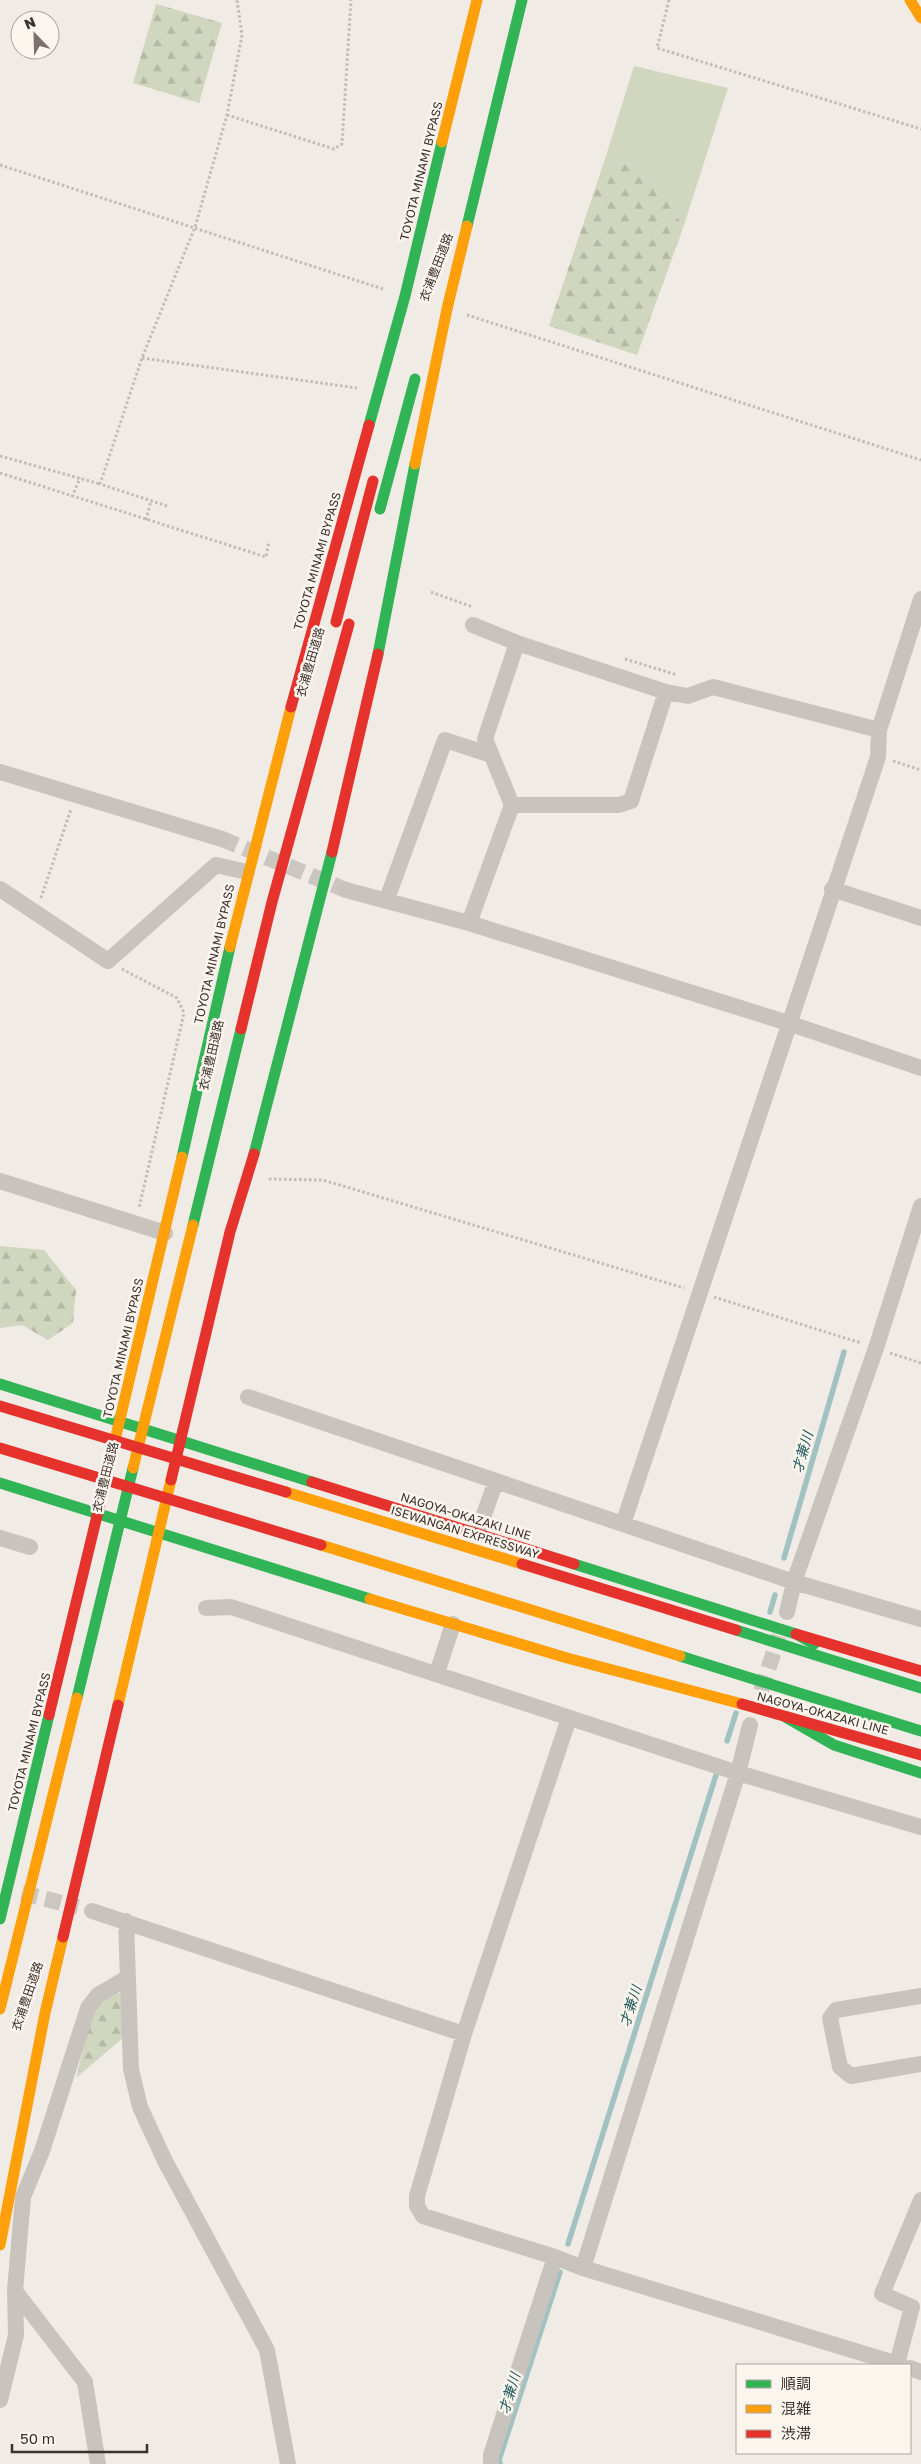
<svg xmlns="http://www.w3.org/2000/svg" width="921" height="2464" viewBox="0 0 921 2464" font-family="'Golos Text','Noto Sans JP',sans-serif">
<defs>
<pattern id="forest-firs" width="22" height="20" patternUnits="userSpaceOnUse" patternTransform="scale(1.25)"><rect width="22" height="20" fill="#d1d6bf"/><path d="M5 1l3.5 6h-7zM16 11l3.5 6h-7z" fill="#b4b8a4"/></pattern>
</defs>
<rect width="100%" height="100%" fill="#f0ebe5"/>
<path fill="#d1d6bf" d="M634,66L728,88L683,228L663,187L635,166L605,159Z"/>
<path fill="url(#forest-firs)" d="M156,4L222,23L199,103L133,83Z
M605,159L635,166L663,187L683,228L637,355L549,326Z
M0,1246L44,1250L76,1290L73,1323L48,1340L22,1325L0,1328Z
M117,1991L123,1996V2038L76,2078L92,2014L102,2000Z"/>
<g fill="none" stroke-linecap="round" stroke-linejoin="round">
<path stroke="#a1c2c1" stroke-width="5.5" d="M784,1558L844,1352
M770,1612L775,1595
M727,1741L736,1713
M568,2244L716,1775
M500,2464L499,2460L560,2272"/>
<path stroke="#ccc6c0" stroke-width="16" stroke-dasharray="16 8" stroke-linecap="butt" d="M222,839L346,890
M761,1691L779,1636
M22,1893L78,1907"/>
<path stroke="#c2bbb6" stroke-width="3" stroke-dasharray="2.5 2.5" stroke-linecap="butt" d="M669,0L657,48L921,129
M227,115L334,149L342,144L351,0
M0,165L383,289
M467,315L921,460
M142,358L357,388
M0,456L100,484
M0,473L266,557L269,541
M72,497L80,478
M167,506L100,484L142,358L195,227L227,115L242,35L237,0
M146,520L151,501
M431,592L473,607
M625,659L677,675
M893,761L921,770
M41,898L71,809
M122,969L177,998L184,1013L139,1208
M269,1179L323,1180L684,1288
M714,1297L861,1343
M890,1353L921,1363"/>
<path stroke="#c9c3be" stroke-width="16" d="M473,625L517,643L666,692L688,696L713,687L879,730
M0,772L222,839
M512,805H619L631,801L666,692
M0,889L108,961L216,865L247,872
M832,889L921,918
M346,890L469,923L788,1023L921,1068
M387,899L445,740L491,755
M469,923L512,805L485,739L517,643
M0,1181L165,1233
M248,1397L794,1582L921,1619
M623,1524L878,757L879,730L921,599
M477,1534L496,1481
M0,1538L30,1547
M206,1608L231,1607L738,1773L921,1827
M787,1612L794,1582L876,1348L921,1206
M437,1673L453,1624
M569,1718L464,2034L417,2196V2206L423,2216L555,2257L583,2268L901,2365
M92,1911L464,2034
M126,1921L131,2069L140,2107L165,2161L267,2350L288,2464
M921,1996L836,2010L830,2018L840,2067L851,2076L921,2064
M583,2268L738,1773L750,1725
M15,2291L85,2382L98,2464
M897,2364L912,2307L882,2294L921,2200
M910,2368L921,2372
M0,2400L16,2335L15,2291L23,2197L42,2151L88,2008L98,1995L127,1978
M491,2464V2455L555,2257"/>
<path stroke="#30b455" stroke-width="11" d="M467,226L522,0
M369,425L405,296L442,142
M380,509L415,379
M378,654L415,464
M254,1154L332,852
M182,1157L230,947
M0,1384L312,1482
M0,1483L370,1599
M574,1564L796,1634L814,1644
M787,1718L834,1745L921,1773
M0,1919L49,1715"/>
<path stroke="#ff9f0a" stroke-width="11" d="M910,0L921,18
M442,142L477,0
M415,464L447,309L467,226
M230,947L291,707
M102,1495L182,1157
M370,1599L567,1658L742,1704
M118,1705L171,1480
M0,2245L45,2013L63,1937"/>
<path stroke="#e5322d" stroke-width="11" d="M336,622L373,481
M291,707L369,425
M332,852L378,654
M171,1480L230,1232L254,1154
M312,1482L574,1564
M796,1634L921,1671
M742,1704L921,1755
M49,1715L102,1495
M63,1937L118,1705"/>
<path stroke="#30b455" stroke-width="11" d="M193,1225L241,1029
M736,1630L921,1688
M680,1656L921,1731
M77,1698L133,1468"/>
<path stroke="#ff9f0a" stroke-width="11" d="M133,1468L193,1225
M286,1492L522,1564
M321,1545L680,1656
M0,2009L77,1698"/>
<path stroke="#e5322d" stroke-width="11" d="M241,1029L272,902L349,624
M0,1406L286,1492
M0,1448L321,1545
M522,1564L736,1630"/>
</g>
<g text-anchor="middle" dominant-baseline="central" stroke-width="5" stroke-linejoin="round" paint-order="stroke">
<g font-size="12" fill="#3b302b" stroke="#fbf5ee">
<text transform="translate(421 171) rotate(-76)">TOYOTA MINAMI BYPASS</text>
<text transform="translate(436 267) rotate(-69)">衣浦豊田道路</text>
<text transform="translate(317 561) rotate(-74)">TOYOTA MINAMI BYPASS</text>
<text transform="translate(310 662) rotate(-74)">衣浦豊田道路</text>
<text transform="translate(214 954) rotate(-77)">TOYOTA MINAMI BYPASS</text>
<text transform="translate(211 1055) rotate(-77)">衣浦豊田道路</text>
<text transform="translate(123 1348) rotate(-77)">TOYOTA MINAMI BYPASS</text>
<text transform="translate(105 1477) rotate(-76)">衣浦豊田道路</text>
<text transform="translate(466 1516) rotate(17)">NAGOYA-OKAZAKI LINE</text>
<text transform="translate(465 1532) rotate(17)">ISEWANGAN EXPRESSWAY</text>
<text transform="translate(823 1713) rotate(15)">NAGOYA-OKAZAKI LINE</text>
<text transform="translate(29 1742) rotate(-76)">TOYOTA MINAMI BYPASS</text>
<text transform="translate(27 1996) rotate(-71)">衣浦豊田道路</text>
</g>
<g font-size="14" font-style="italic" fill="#1f5a5e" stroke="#fbf5ee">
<text transform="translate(802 1452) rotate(-74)">才兼川</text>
<text transform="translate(630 2006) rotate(-72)">才兼川</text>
<text transform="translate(509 2393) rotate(-73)">才兼川</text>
</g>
</g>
<rect x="736" y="2364" width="175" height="90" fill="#fbf5ee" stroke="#aea6a0"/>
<rect x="746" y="2380" width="25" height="8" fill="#30b455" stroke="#aea6a0"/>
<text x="781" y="2389" font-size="15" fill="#3b302b">順調</text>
<rect x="746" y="2405" width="25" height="8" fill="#ff9f0a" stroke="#aea6a0"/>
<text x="781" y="2414" font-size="15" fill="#3b302b">混雑</text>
<rect x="746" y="2430" width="25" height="8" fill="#e5322d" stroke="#aea6a0"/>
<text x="781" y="2439" font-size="15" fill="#3b302b">渋滞</text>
<g transform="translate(35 35) rotate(337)"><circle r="24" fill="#fbf5ee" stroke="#aea6a0"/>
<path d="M0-4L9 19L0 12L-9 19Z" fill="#7a716c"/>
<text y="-8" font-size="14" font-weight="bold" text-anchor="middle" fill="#3b302b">N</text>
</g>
<path d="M12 2444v8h135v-8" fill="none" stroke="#3b302b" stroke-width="2.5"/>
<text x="20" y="2444" font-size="15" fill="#3b302b" stroke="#fbf5ee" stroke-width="4" paint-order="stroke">50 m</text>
</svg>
